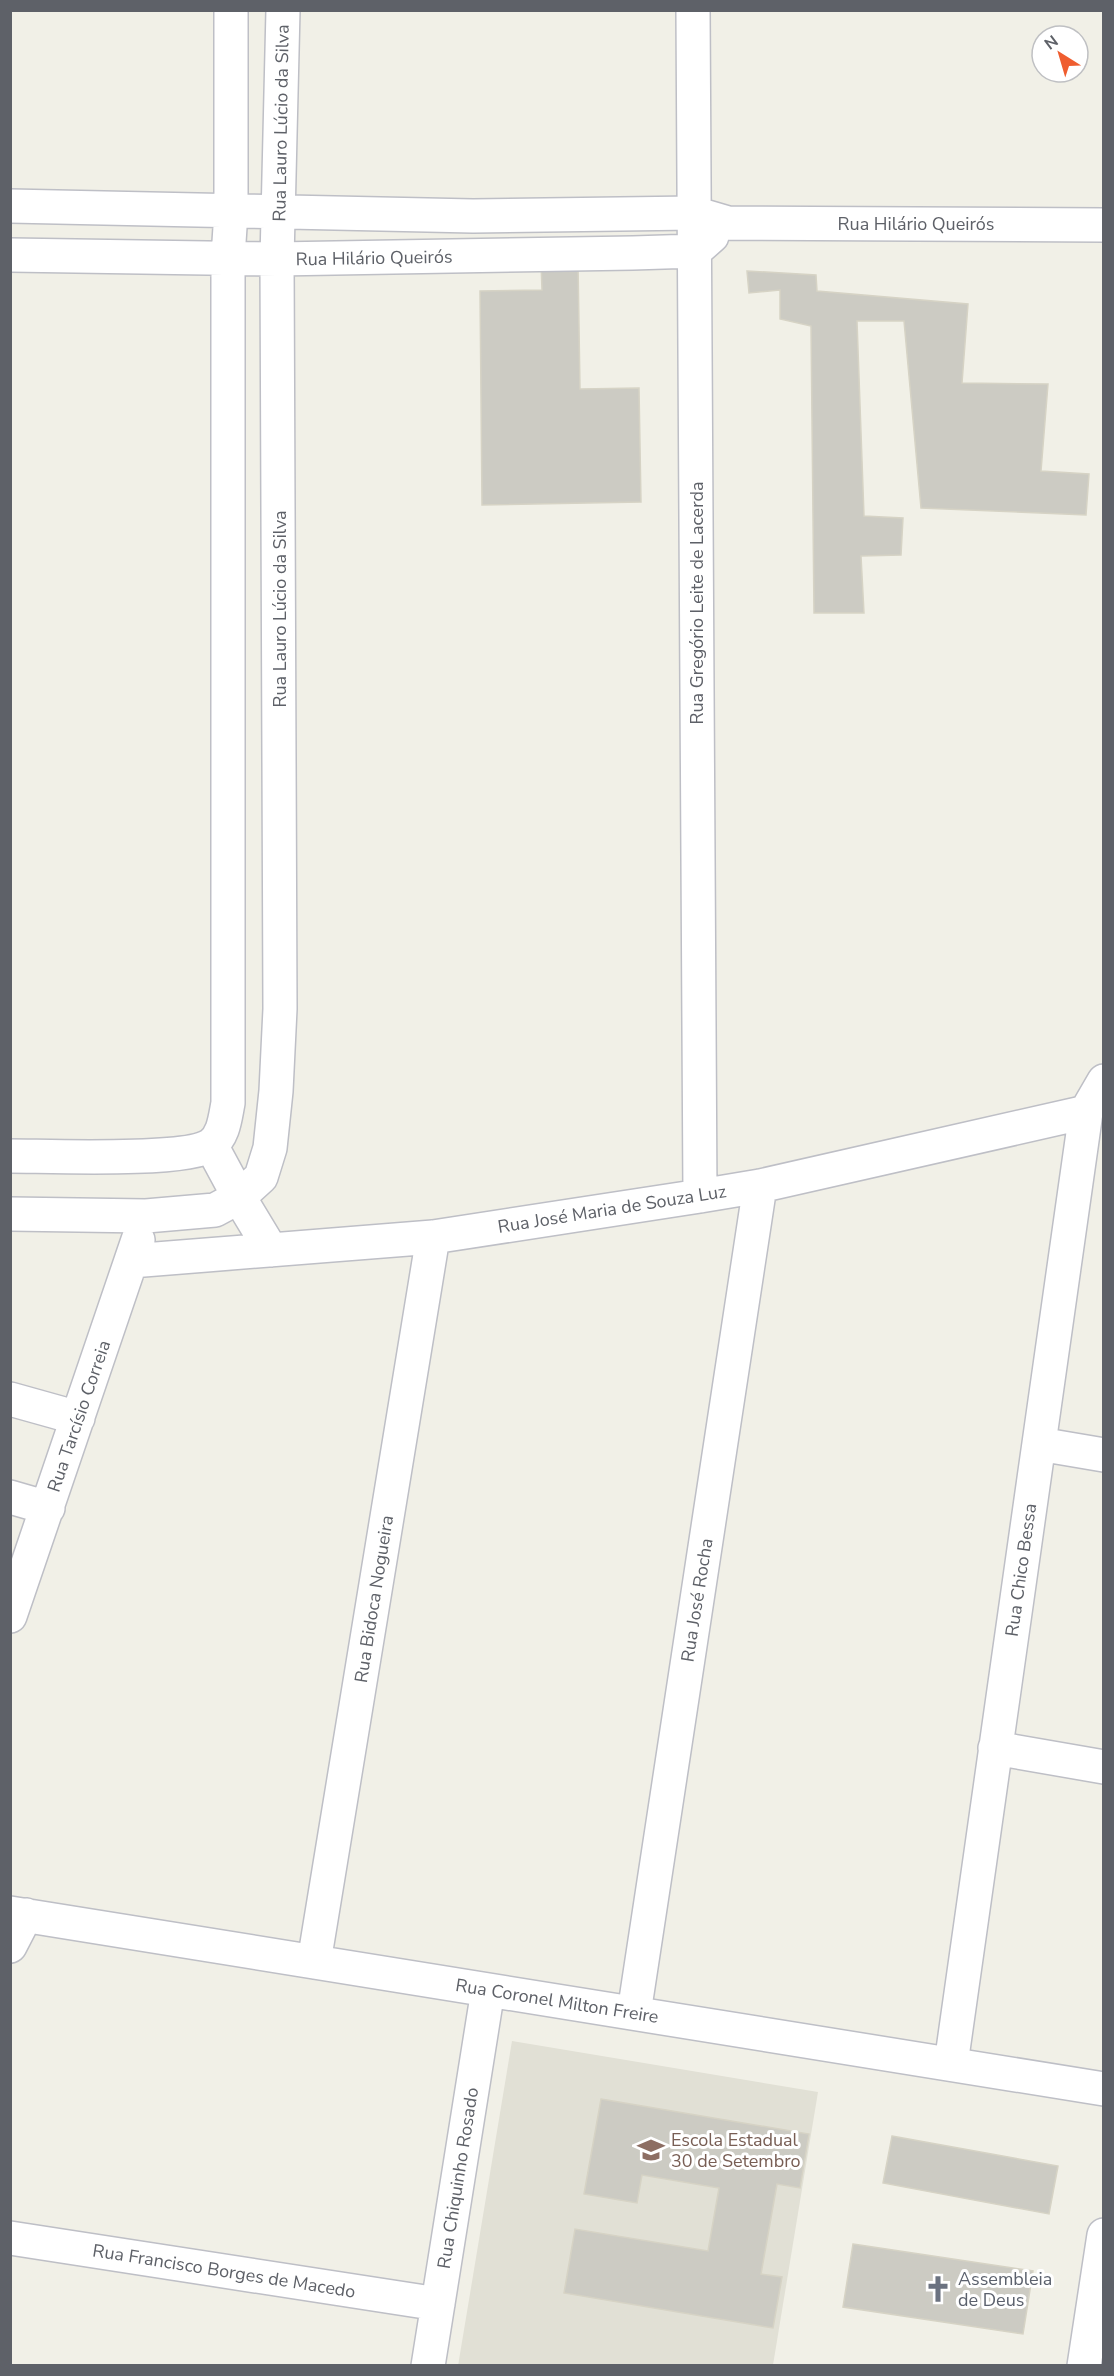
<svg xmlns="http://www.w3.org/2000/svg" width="1114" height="2376" viewBox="0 0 1114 2376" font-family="'Nunito Sans',sans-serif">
<rect width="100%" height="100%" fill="#f1f0e7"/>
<path fill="#e1e0d5" d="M512,2041L818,2092L773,2365L458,2366Z"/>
<path fill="#cccbc3" stroke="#d6d3c5" stroke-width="1.5" d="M541,263H578L580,389L639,388L641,502L482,505L480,291L542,290Z
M747,271L816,275L817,291L968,304L962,383L1048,384L1041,471L1089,474L1086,515L921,508L904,321H857L864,516L903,518L901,555L861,556L864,613H814L811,326L780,319V290L749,293Z
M601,2099L809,2134L800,2188L777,2184L761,2274L782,2277L773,2328L564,2293L575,2229L708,2251L719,2188L642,2175L637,2203L584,2194Z
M892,2136L1058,2166L1049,2214L883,2183Z
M853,2244L1033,2271L1023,2334L843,2307Z"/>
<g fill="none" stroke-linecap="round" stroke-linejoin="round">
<defs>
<path id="minor" d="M693,10L700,1196
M10,206L473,216L694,213L728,223L1104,225
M10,255L277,259L633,253L695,251L712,236
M211,1145L239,1197L271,1250
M10,1156C48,1156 186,1162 211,1145C224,1135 225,1118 228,1103V257L231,212V10
M10,1214L146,1216L215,1210L239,1197L261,1177L270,1148L276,1091L280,1009L277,259L283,10
M131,1261L433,1237L700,1196L760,1186L1086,1112
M10,1399L78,1418
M1039,1444L1104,1455
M10,1497L48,1508
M10,1616L138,1240
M995,1748L1104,1767
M10,1913L1104,2089
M10,1946L26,1915
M314,1962L433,1237
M634,2013L760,1186
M951,2064L1086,1112L1104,1081
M10,2238L438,2304
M428,2366L488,1990
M1084,2366L1104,2235"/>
</defs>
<use href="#minor" stroke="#bebfc6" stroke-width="36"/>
<use href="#minor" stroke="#fff" stroke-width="33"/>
</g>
<defs>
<symbol id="school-bare" viewBox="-9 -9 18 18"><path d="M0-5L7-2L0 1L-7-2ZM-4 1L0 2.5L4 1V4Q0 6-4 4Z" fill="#8d6e63" stroke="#fff" stroke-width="2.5" paint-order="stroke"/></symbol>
<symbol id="church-bare" viewBox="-9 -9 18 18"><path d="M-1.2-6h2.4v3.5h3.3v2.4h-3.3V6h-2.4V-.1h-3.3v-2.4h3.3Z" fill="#6b7280" stroke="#fff" stroke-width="2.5" paint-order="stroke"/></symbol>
</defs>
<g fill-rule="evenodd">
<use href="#school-bare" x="632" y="2131" width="38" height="38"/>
<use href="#church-bare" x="919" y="2270" width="38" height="38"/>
</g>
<g text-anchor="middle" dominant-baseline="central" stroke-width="6" stroke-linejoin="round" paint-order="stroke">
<g font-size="18" fill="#5e6168" stroke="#fff">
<text transform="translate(281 123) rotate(-89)">Rua Lauro Lúcio da Silva</text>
<text x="916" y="224">Rua Hilário Queirós</text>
<text transform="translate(374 258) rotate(-1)">Rua Hilário Queirós</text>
<text transform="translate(697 603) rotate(-90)">Rua Gregório Leite de Lacerda</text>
<text transform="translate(280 609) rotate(-90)">Rua Lauro Lúcio da Silva</text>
<text transform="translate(612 1209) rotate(-9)">Rua José Maria de Souza Luz</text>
<text transform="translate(79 1416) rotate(-71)">Rua Tarcísio Correia</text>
<text transform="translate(1021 1570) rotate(-82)">Rua Chico Bessa</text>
<text transform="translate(374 1599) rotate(-81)">Rua Bidoca Nogueira</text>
<text transform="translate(697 1600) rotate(-81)">Rua José Rocha</text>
<text transform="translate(557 2001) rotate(9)">Rua Coronel Milton Freire</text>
<text transform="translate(458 2178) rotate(-81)">Rua Chiquinho Rosado</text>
<text transform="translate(224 2271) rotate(9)">Rua Francisco Borges de Macedo</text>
</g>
<g font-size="18" fill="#785e54" stroke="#fff" text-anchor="start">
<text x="671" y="2140">Escola Estadual<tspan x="671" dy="21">30 de Setembro</tspan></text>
</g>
<g font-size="18" fill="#5b616d" stroke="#fff" text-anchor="start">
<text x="958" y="2279">Assembleia<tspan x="958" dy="21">de Deus</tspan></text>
</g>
</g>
<rect width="1114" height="2376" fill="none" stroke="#5e6168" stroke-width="24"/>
<g transform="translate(1060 54) rotate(323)"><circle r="28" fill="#ffffff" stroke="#bfc0c3" stroke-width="1.5"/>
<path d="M0-4.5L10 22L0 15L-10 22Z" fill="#ef5d2f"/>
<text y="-9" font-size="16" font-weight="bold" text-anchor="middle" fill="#5e6168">N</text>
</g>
</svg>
